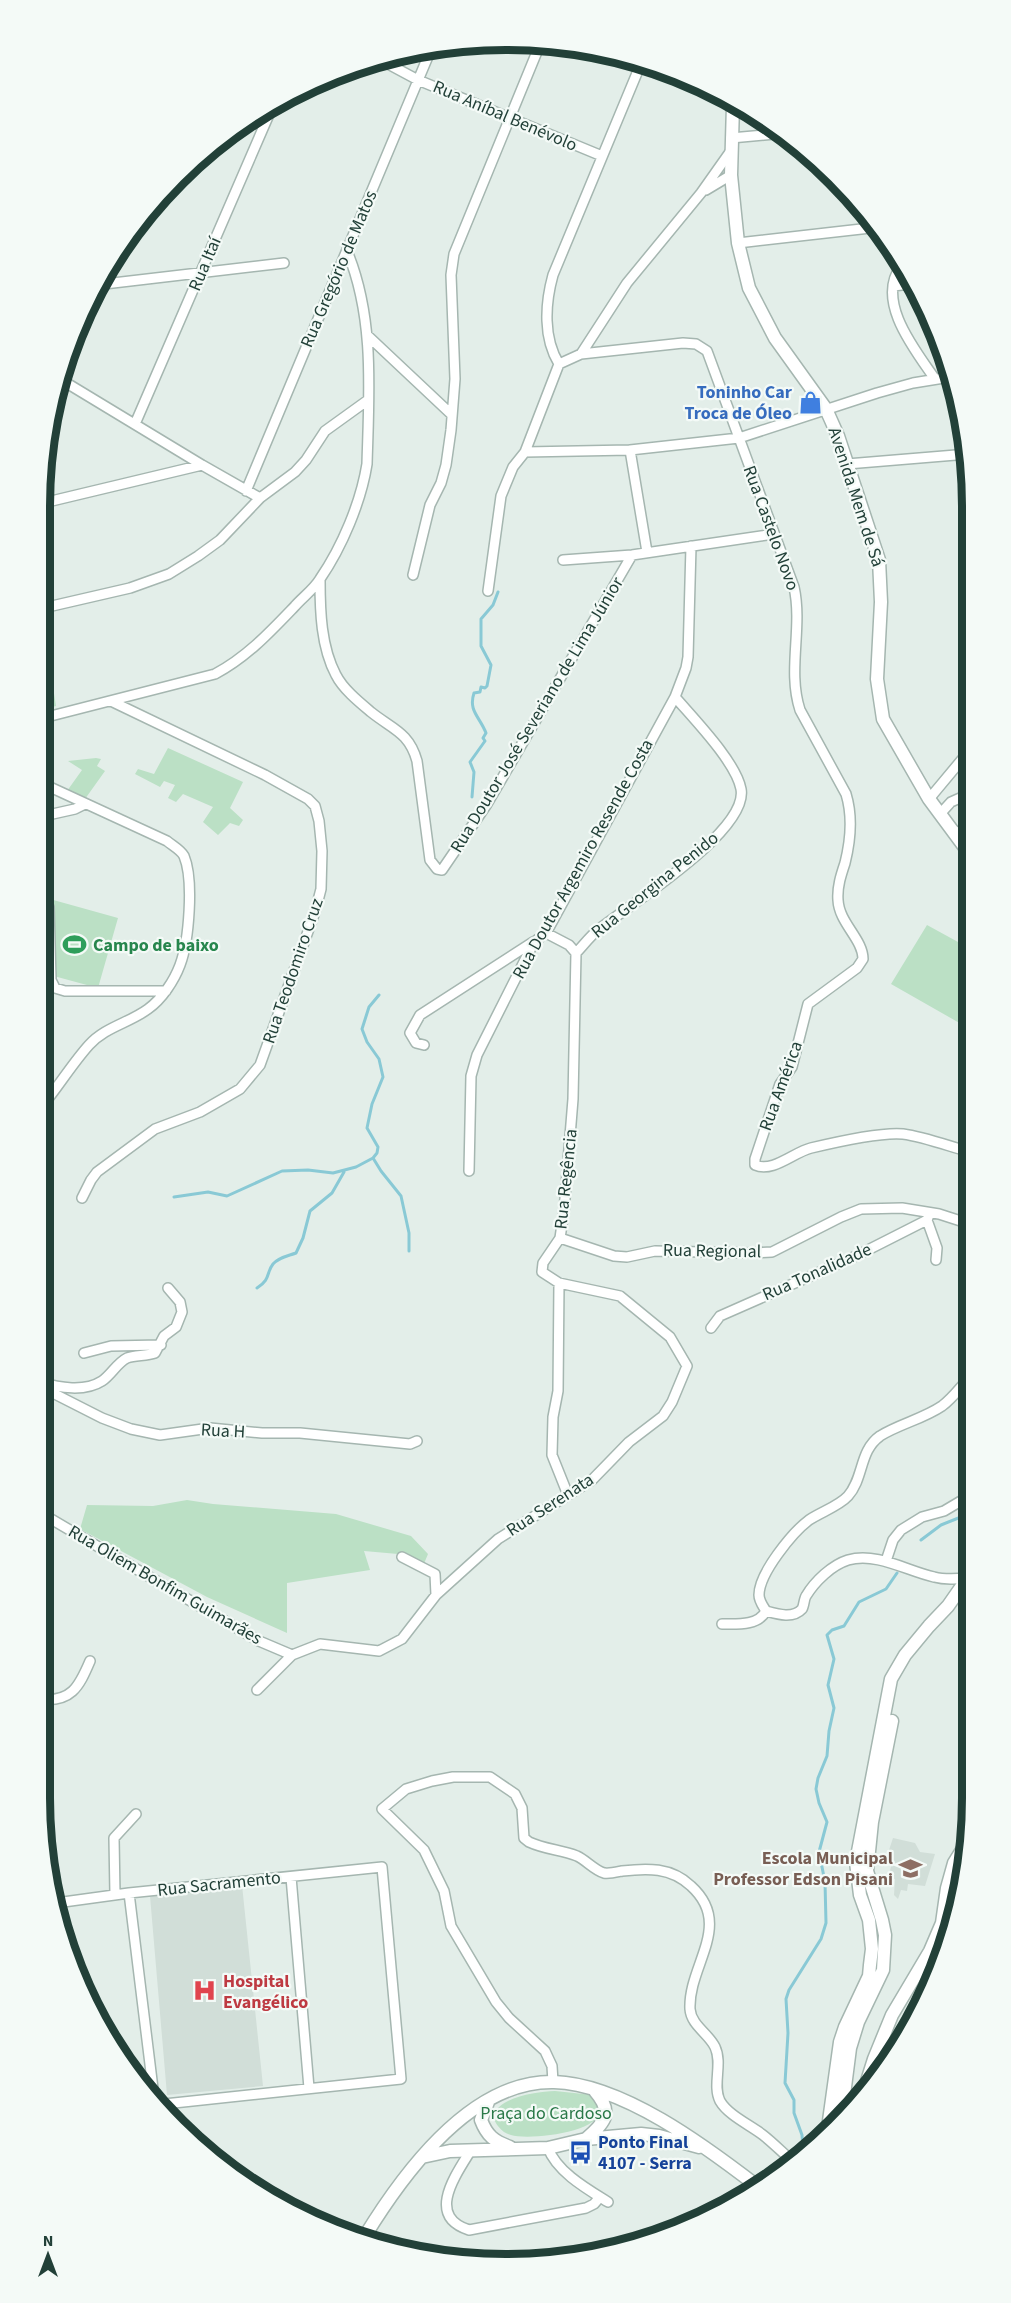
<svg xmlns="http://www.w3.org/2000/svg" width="1011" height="2303" viewBox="0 0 1011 2303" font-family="'Source Sans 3',sans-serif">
<rect width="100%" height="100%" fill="#e3eee9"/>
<path fill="#d1ded8" d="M893,1838L915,1843L920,1852L935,1854L925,1886L908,1884L907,1891L901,1890L898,1899L894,1895L895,1879L888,1878L893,1859L889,1850Z
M242,1885L263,2086L167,2095L150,1896Z"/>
<path fill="#bbe0c5" d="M39,659L49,661L56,706L41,710Z
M168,748L243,782L230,808L243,820L239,826L230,823L218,835L203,822L213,807L183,794L176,802L168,798L175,785L164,781L160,787L135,774L138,769L154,774Z
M96,758L101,759L97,766L105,771L85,799L67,791L82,770L68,761Z
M39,896L118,918L98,988L39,972Z
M927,925L969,948L970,1029L891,984Z
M187,1500L213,1504L336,1514L411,1536L428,1554L423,1566L399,1561L398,1554L364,1551L370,1570L287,1583V1633L207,1597L80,1529L87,1505L153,1506Z
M555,2091L593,2095C627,2131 530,2141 511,2135C502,2133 495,2124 493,2116C500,2096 537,2092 555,2091Z"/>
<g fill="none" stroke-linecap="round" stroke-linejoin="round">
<path stroke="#89c9d5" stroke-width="3" d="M472,797L474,772L470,762L485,741L483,738L486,733C480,717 468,711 474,693L480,692L481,687L485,688L487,686L491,665L481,646V619L493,605L498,592
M373,1158L381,1171L401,1196L409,1233V1251
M174,1197L208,1192L227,1196L282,1171L308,1170L333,1173L356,1167L373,1158L377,1153L378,1147L367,1128L372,1104L383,1077L379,1059L367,1042L362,1029L369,1007L379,995
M257,1288C271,1279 266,1273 273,1264C279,1257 288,1256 296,1253L303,1238L310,1211L332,1193L344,1172
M921,1540L941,1525L971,1513
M803,2148L802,2135L794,2113V2100L785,2083L788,2033L786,1999L789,1990L821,1939L826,1923L825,1882L819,1852L827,1822L819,1803L816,1789L818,1778L827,1756L829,1731L834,1708L828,1685L834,1659L827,1635L832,1630L844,1626L859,1602L886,1589L897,1573"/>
<defs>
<path id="minor" d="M377,58L418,80L602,156
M731,138L785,133
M706,190L731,175
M738,243L879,227
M901,266C875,301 915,350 935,379
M96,285L284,263
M893,286L911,284
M367,335L451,414
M581,354L683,343L696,344L707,351L794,587C803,628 787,670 800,710L846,794C853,817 851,839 845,863C841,875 837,887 838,900C839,923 863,939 863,959L857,968L808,1004L792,1067L780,1084L755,1159V1165C773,1173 794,1152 811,1148C832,1143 882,1132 903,1134C925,1137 948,1146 970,1152
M559,364C543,338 545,304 553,275L642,61
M60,379L202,465L260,498
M135,424L274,103
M630,450L647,552
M525,452L630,450L739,438L877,393L913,383L950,377
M847,464L968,454
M246,491L432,47
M39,504L202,465
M563,560L632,555L774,534
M413,575L430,505L441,483L446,465L451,430L455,379L451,275L454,254L541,42
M320,580C320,611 321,647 336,675C343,689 359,702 371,712C392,729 409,732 417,761L430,860L437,869L442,870L487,804L632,555
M488,591L501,496L513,467L525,452L559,364L581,354L627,283L701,193L730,152
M39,609L130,588L169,574L198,556L220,540L260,498L295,472L306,460L325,431L368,400
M39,719L215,674C247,657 270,632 295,606C303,597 314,589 320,579C342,547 361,502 367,464C369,393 375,318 347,251
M929,799L969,751
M940,814L951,802L969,794
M39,817L75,809L85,804
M951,830L969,835
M49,907L51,980L55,988L65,991H166
M576,953C583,946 590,936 598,930C629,905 749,831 741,789C736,762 693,718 675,697
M424,1045L416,1043L410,1033L420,1015L533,942
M39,1110C57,1089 71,1065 89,1045C105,1027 129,1023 148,1009C162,999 174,981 180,965C189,941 194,880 184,856C181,850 173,846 167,841L39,782
M469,1171L471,1076L477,1055L534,942L546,933L675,697L686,668L688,657L691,546
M82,1198L91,1180L97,1172L155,1129L200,1112L240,1089L260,1065L315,912L321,889L322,851L319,821L315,806L308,799L265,775L113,702
M929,1215L927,1220L937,1248L936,1260
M560,1238L614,1256L627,1257L655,1251L751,1253L772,1252L841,1217L861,1209L902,1208L939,1214L970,1224
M559,1283L558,1391L553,1417L552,1455L568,1495
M711,1328L720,1316L856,1256L927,1220
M84,1353L111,1346L161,1345
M41,1382C59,1388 85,1392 102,1381C111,1375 117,1363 127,1358C135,1355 146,1356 155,1353L164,1336L176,1327L182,1312L180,1302L168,1288
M39,1386L102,1418L131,1429L160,1435L210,1428L262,1433H300L410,1444L417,1441
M39,1512L259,1641L292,1655
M886,1561L893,1540L901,1530L922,1517L944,1511L971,1495
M967,1578C956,1579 945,1580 934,1577C907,1571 877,1552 848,1560C832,1565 815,1581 806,1596C804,1599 804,1606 802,1609C793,1619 777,1614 766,1611C763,1606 759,1601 759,1595C759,1573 793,1532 809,1520C821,1512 839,1506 848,1496C864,1478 859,1451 880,1436C899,1424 923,1419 942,1406C953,1398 961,1386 971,1376
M436,1595L498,1539L592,1480L629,1442L663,1416L672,1402L687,1366L670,1337L620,1296L559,1283L542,1272L543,1263L560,1238L564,1211L573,1099L576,953L569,945L546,933
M722,1624C737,1624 758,1626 766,1611
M257,1690L292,1655L320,1644L379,1651L402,1639L436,1595L435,1574L402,1557
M39,1699C71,1703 79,1687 90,1661
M291,1877L309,2088
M115,1895L114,1838L136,1814
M56,1903L129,1893L382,1867L401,2079L155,2105L129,1893
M553,2082L552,2066L545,2051L509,2018L496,2002L451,1926L444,1891L424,1850L382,1809L406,1789L432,1781L453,1777H490L515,1794L522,1808L524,1838L529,1842C544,1849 561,1850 577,1856C586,1860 594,1870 604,1873C609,1874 617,1872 622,1871C647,1868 671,1867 691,1886C734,1925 688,1965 690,2009C691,2025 709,2034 715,2047C723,2064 712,2085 720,2101C728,2115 750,2125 763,2135C772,2142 781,2151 790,2159
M548,2148C557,2172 587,2189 608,2202
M471,2150C455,2176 426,2216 469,2230L586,2208L594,2204L600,2197"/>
<path id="tertiary" d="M733,105L731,175L738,243L749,288L775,338L826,409L838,436L879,560L881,602L877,679L883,719L929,799L969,853
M862,2097L874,2059L892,2015L930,1951L942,1923L947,1888L954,1863L964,1847
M488,2102L481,2120C487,2136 494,2141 510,2147
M155,2105L156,2106
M841,2118L850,2048L858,2022L883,1970L885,1935L882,1920L867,1871L872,1822L892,1721
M828,2128L840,2042L845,2027L869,1976L870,1965L872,1949L869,1920L860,1895L856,1862L891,1679L905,1655L929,1626L948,1606L971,1573
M587,2138C606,2122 613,2112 595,2091
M422,2157L450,2151L548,2148L586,2139L641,2134L659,2136L699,2147
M365,2236C403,2174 471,2080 554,2082C622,2084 705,2146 757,2186"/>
</defs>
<use href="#minor" stroke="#a5b6b0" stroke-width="12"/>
<use href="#tertiary" stroke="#a5b6b0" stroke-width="15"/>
<use href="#minor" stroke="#fff" stroke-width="9"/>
<use href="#tertiary" stroke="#fff" stroke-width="12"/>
</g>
<defs>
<symbol id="shop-bare" viewBox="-9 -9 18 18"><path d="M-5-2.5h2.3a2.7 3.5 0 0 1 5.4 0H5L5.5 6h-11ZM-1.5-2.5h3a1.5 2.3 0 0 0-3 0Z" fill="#3f7fe0" stroke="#f4faf7" stroke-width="2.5" paint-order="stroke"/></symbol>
<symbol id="stadium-bare" viewBox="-9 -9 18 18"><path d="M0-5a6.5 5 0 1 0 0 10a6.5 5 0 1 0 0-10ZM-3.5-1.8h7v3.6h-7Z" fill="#2e9e5b" stroke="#f4faf7" stroke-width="2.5" paint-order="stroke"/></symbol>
<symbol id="school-bare" viewBox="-9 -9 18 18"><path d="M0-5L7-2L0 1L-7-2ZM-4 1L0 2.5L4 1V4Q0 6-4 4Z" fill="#8d6e63" stroke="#f4faf7" stroke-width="2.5" paint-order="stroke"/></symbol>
<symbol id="hospital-bare" viewBox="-9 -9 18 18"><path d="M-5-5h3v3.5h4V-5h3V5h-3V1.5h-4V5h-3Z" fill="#e0444e" stroke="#f4faf7" stroke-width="2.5" paint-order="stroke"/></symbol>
<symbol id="bus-bare" viewBox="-9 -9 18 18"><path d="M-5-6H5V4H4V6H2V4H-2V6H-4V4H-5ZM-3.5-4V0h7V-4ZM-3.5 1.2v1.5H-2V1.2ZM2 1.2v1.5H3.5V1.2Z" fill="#1a4fb4" stroke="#f4faf7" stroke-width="2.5" paint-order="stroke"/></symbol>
</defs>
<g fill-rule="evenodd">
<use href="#shop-bare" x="794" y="386" width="33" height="33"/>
<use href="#stadium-bare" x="58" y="928" width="33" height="33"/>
<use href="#school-bare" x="894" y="1852" width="33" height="33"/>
<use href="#hospital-bare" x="188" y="1974" width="33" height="33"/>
<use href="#bus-bare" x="564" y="2136" width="33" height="33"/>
</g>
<g text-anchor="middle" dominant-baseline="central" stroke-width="4.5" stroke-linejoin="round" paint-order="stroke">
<g font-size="18" fill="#224038" stroke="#f4faf7">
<text transform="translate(505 116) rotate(23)">Rua Aníbal Benévolo</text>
<text transform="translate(205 264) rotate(-67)">Rua Itaí</text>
<text transform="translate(339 269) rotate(-67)">Rua Gregório de Matos</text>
<text transform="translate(856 497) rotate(72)">Avenida Mem de Sá</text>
<text transform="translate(771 528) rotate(70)">Rua Castelo Novo</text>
<text transform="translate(537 715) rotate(-59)">Rua Doutor José Severiano de Lima Júnior</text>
<text transform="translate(583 859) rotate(-61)">Rua Doutor Argemiro Resende Costa</text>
<text transform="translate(655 885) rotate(-39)">Rua Georgina Penido</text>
<text transform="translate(293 971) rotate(-71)">Rua Teodomiro Cruz</text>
<text transform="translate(781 1086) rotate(-70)">Rua América</text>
<text transform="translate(566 1179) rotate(-84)">Rua Regência</text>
<text transform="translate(712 1251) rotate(1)">Rua Regional</text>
<text transform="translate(817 1272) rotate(-24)">Rua Tonalidade</text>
<text transform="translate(223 1431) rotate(3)">Rua H</text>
<text transform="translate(550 1505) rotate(-33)">Rua Serenata</text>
<text transform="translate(165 1585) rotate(30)">Rua Oliem Bonfim Guimarães</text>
<text transform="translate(219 1884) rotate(-6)">Rua Sacramento</text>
</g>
<g font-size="18" font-weight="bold" fill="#366cbe" stroke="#f4faf7" text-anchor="end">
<text x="792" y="392">Toninho Car<tspan x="792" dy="21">Troca de Óleo</tspan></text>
</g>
<g font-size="18" font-weight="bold" fill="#27864d" stroke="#f4faf7" text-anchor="start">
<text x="93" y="945">Campo de baixo</text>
</g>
<g font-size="18" font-weight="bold" fill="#785e54" stroke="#f4faf7" text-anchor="end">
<text x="893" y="1858">Escola Municipal<tspan x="893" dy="21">Professor Edson Pisani</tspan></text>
</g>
<g font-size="18" font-weight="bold" fill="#be3a42" stroke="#f4faf7" text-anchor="start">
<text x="223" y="1981">Hospital<tspan x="223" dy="21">Evangélico</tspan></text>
</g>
<g font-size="18" fill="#2a7948" stroke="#f4faf7">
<text x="546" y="2113">Praça do Cardoso</text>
</g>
<g font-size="18" font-weight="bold" fill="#164399" stroke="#f4faf7" text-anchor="start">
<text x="598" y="2142">Ponto Final<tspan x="598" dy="21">4107 - Serra</tspan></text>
</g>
</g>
<path d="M0 0H1011V2303H0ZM506 50H506A456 456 0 0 1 962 506V1798A456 456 0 0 1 506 2254H506A456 456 0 0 1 50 1798V506A456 456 0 0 1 506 50Z" fill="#f4faf7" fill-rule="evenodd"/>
<path fill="none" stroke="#224038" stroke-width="8" d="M506 50H506A456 456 0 0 1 962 506V1798A456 456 0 0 1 506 2254H506A456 456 0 0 1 50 1798V506A456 456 0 0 1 506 50Z"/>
<g transform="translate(48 2255)" stroke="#f4faf7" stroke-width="4.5" paint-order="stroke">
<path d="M0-4.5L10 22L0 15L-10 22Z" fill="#224038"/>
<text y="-9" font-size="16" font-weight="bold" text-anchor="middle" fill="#224038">N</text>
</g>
</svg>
